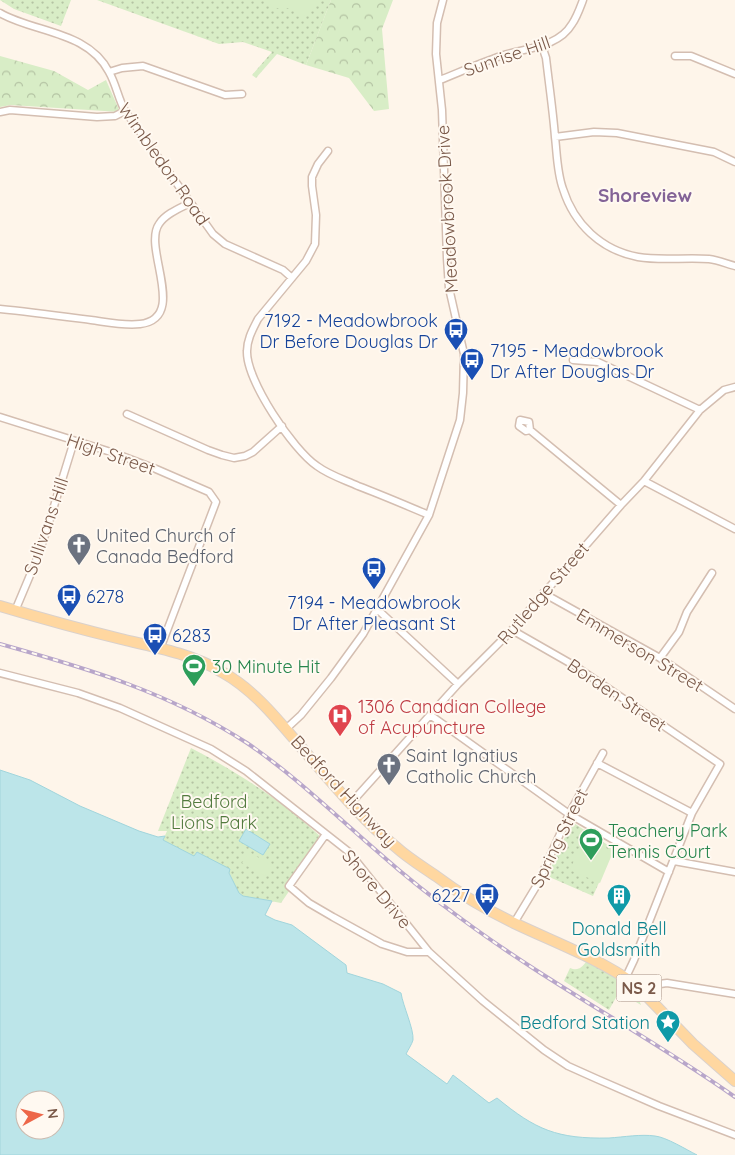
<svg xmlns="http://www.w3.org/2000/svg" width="735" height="1155" viewBox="0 0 735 1155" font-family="Quicksand,sans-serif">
<defs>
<pattern id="grass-dots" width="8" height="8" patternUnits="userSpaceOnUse" patternTransform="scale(1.25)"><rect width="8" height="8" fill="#d8edc6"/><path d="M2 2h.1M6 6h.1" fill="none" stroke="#b4c3a3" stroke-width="1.8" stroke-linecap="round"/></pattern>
<pattern id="forest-crowns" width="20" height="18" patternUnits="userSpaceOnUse" patternTransform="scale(1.25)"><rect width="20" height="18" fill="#d8edc6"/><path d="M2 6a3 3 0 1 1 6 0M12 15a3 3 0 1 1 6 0" fill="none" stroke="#b4c3a3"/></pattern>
</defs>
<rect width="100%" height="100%" fill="#fef5ea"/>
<path fill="url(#grass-dots)" d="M0,0H71L61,26L14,9Z
M97,0H331L306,65L277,54L256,78L252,75L272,52L243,42L219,44Z
M191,748C239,773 286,803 324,840L281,903L243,896L237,892L229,872L197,852L194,857L163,840L167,831H158Z
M572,822L614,849L593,896L547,876Z
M588,959L634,987L641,1005L619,992L609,1010L564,981L570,968C579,972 583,966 588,959Z"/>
<path fill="url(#forest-crowns)" d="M331,0H393L382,29L389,109L374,111L349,78L306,65Z
M0,56L54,71L88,90L106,80L120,112L11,105L0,107Z"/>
<path fill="#d8edc6" d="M268,0H317C313,11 308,18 295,16L294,8H273Z
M583,839L613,852L600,883L570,870Z
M249,852L271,865L265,876L242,863Z"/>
<path fill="#bce5e9" stroke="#a1d5dc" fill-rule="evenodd" d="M0,770L30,780L80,806L139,831L158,837L165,836L163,840L194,856L197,852L230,869L229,873L239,893L243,896L272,901L265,915L275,920L292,925L346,965L347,973L383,984L401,993C403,1006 414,1029 413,1040C412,1044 408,1050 406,1054L447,1084L453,1075L489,1103L497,1098C536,1130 557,1139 609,1138C624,1137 641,1134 655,1136C666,1137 687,1150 697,1155H0ZM25,1100H55V1130H25Z
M246,829L270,844L263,855L239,841Z"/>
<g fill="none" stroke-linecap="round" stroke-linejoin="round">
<defs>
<path id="minor" d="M0,13C35,33 88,31 109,72C116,84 118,98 125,111L213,234L225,244L283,270L292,278
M542,46L546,58C549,84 553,111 555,137C557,154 557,173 563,189C574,224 601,250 638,257C661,261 686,257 709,259C718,260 727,264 735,266
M675,56H691L735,74
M109,72L122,68L143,66L225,95L242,94
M440,80C460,72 480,63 501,56C524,48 558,48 572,24C577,17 580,8 583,0
M0,112L10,110L97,117L115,116L125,111
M555,137L594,132L617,133L714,152L735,162
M328,151L318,164L312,177V186L316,215L315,244L306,261L258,319C253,329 247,339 247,351C246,380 293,450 317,466C329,475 345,480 358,486C382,495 405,505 429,515
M0,309C30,312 60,316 91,320C106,322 124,326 140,324C189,318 142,248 159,224C165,214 180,208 190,203
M573,360L598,362L700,410
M127,414L208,450L222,455L234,458L245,456L253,452L282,426
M0,417L114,453L156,469L209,492L216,502L160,649
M530,430L529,422L520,420L519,426L526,431L530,430L621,505
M644,481L735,529
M543,593L660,658L735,709
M377,609L458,684
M15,611L36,561L46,532L74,441
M512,630L575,666L720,764L692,813L634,960L626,977
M660,658L679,632L687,612L712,573
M0,673L78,693L120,708L211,749L246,771L349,852L429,952L483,1001L544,1050L568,1066L597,1079L659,1106L735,1135
M430,715L569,814L669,872
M287,728L301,715L331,678L363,634L377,609L429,515L460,420L463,393L464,354L449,288L447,258L442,110L436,54L437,23L443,0
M597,763L692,813
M351,803L458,684L512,630L621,505L644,481L700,410L724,390L735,387
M326,834L289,886L309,903L333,917L382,944L407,952H429
M674,861L735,872
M514,923L537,885L569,814L603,753
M647,996C653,986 656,984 667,983L735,994"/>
<path id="primary" d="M0,606C40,618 80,629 121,639C155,647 192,654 222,672C260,693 286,731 314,762C339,791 366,823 396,847C408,858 423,867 436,876C460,894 487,910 514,923C556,943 598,958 636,985L693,1044L735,1081"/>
</defs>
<use href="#minor" stroke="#d4beb1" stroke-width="9"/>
<use href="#primary" stroke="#dad1cc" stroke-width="12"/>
<use href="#minor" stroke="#fff" stroke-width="6"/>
<use href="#primary" stroke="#ffd7a0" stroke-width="10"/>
<defs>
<path id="rail" d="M0,644C89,669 168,692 247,743C294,775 335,815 378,852C405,876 434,899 463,920C551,985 647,1035 735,1097"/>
</defs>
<use href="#rail" stroke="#b8a6ca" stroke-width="4"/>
<use href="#rail" stroke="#fff9f1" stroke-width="2" stroke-dasharray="5.5" stroke-linecap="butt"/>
</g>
<defs>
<symbol id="bus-pin" viewBox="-11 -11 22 30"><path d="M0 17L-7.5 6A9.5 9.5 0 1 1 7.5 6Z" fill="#1a4fb4" stroke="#fff9f1"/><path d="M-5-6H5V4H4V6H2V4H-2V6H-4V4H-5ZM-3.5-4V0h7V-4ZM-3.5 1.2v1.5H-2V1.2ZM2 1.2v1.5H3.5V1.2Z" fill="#fff"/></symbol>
<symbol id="church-pin" viewBox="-11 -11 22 30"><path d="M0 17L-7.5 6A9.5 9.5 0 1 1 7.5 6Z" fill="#6b7280" stroke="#fff9f1"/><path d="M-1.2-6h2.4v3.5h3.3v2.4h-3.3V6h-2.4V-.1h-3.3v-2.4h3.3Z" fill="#fff"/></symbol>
<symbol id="stadium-pin" viewBox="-11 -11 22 30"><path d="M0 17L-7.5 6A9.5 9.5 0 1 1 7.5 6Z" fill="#2e9e5b" stroke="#fff9f1"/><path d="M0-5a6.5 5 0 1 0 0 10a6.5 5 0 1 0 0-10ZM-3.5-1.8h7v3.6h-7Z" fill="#fff"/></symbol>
<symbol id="hospital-pin" viewBox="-11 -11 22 30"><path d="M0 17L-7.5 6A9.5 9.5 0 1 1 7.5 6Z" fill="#e0444e" stroke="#fff9f1"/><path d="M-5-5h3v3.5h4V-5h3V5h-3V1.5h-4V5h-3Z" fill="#fff"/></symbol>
<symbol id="building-pin" viewBox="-11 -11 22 30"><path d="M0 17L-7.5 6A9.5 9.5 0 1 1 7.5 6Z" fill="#0f9aa8" stroke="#fff9f1"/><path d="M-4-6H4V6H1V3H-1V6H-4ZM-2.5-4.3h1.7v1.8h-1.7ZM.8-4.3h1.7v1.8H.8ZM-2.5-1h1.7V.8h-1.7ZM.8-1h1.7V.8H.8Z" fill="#fff"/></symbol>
<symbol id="sight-pin" viewBox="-11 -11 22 30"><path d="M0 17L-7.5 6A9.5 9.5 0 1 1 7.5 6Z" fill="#0f9aa8" stroke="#fff9f1"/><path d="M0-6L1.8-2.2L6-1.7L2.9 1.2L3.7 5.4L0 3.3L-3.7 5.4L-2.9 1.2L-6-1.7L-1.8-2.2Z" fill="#fff"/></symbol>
</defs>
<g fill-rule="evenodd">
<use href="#bus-pin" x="442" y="316" width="28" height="38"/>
<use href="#bus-pin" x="458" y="346" width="28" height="38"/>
<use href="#church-pin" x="65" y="531" width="28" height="38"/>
<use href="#bus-pin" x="360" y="555" width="28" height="38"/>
<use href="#bus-pin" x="55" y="582" width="28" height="38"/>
<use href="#bus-pin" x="141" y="621" width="28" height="38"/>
<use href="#stadium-pin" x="180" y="652" width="28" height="38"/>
<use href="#hospital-pin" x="326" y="702" width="28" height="38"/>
<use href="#church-pin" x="375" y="751" width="28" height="38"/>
<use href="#stadium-pin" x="577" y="826" width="28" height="38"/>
<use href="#bus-pin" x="473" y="881" width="28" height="38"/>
<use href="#building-pin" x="605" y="882" width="28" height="38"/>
<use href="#sight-pin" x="654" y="1008" width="28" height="38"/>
</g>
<g text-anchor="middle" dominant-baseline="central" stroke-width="4" stroke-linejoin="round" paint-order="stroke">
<rect fill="#fff9f1" stroke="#a38a7c" stroke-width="1" x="616.5" y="974.5" width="45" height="27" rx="4"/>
<g font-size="16" font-weight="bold" fill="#7b5a4a">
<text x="639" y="988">NS 2</text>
</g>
<g font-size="18" fill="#7b5a4a" stroke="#fff9f1">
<text transform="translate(507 56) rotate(-19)">Sunrise Hill</text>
<text transform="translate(164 164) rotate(55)">Wimbledon Road</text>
<text transform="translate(447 209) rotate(-93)">Meadowbrook Drive</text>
<text transform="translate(111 454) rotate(19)">High Street</text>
<text transform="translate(46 526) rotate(-71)">Sullivans Hill</text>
<text transform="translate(543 593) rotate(-49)">Rutledge Street</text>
<text transform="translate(640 650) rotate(31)">Emmerson Street</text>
<text transform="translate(617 695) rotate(34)">Borden Street</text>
<text transform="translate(344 791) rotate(47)">Bedford Highway</text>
<text transform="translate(559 838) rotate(-64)">Spring Street</text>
<text transform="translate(377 889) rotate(50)">Shore Drive</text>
</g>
<g font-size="18" fill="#164399" stroke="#fff9f1" text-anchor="start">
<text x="438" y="320" text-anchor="end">7192 - Meadowbrook<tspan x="438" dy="21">Dr Before Douglas Dr</tspan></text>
<text x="490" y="350">7195 - Meadowbrook<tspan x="490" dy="21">Dr After Douglas Dr</tspan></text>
<text x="86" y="596">6278</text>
<text x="374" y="602" text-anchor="middle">7194 - Meadowbrook<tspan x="374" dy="21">Dr After Pleasant St</tspan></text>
<text x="172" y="635">6283</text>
<text x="470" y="895" text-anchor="end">6227</text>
</g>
<g font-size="18" fill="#5b616d" stroke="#fff9f1" text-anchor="start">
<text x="96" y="535">United Church of<tspan x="96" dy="21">Canada Bedford</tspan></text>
<text x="406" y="755">Saint Ignatius<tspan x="406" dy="21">Catholic Church</tspan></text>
</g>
<g font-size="18" fill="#27864d" stroke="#fff9f1" text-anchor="start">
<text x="212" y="666">30 Minute Hit</text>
<text x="608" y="830">Teachery Park<tspan x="608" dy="21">Tennis Court</tspan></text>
</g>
<g font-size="18" fill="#be3a42" stroke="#fff9f1" text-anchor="start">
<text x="358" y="706">1306 Canadian College<tspan x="358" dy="21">of Acupuncture</tspan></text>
</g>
<g font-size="18" fill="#537b3f" stroke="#fff9f1">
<text x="214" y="801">Bedford<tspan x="214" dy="21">Lions Park</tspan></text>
</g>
<g font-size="18" fill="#0d838f" stroke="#fff9f1">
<text x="619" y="928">Donald Bell<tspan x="619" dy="21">Goldsmith</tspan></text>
<text x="650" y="1022" text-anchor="end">Bedford Station</text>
</g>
<g font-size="19" font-weight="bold" fill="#836397" stroke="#fff9f1">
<text x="645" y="195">Shoreview</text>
</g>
</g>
<g transform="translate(40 1115) rotate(83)"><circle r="24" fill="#fff9f1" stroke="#cab9ae"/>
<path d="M0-4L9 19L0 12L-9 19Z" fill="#ed6749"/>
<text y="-8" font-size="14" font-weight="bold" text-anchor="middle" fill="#7b5a4a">N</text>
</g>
</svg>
